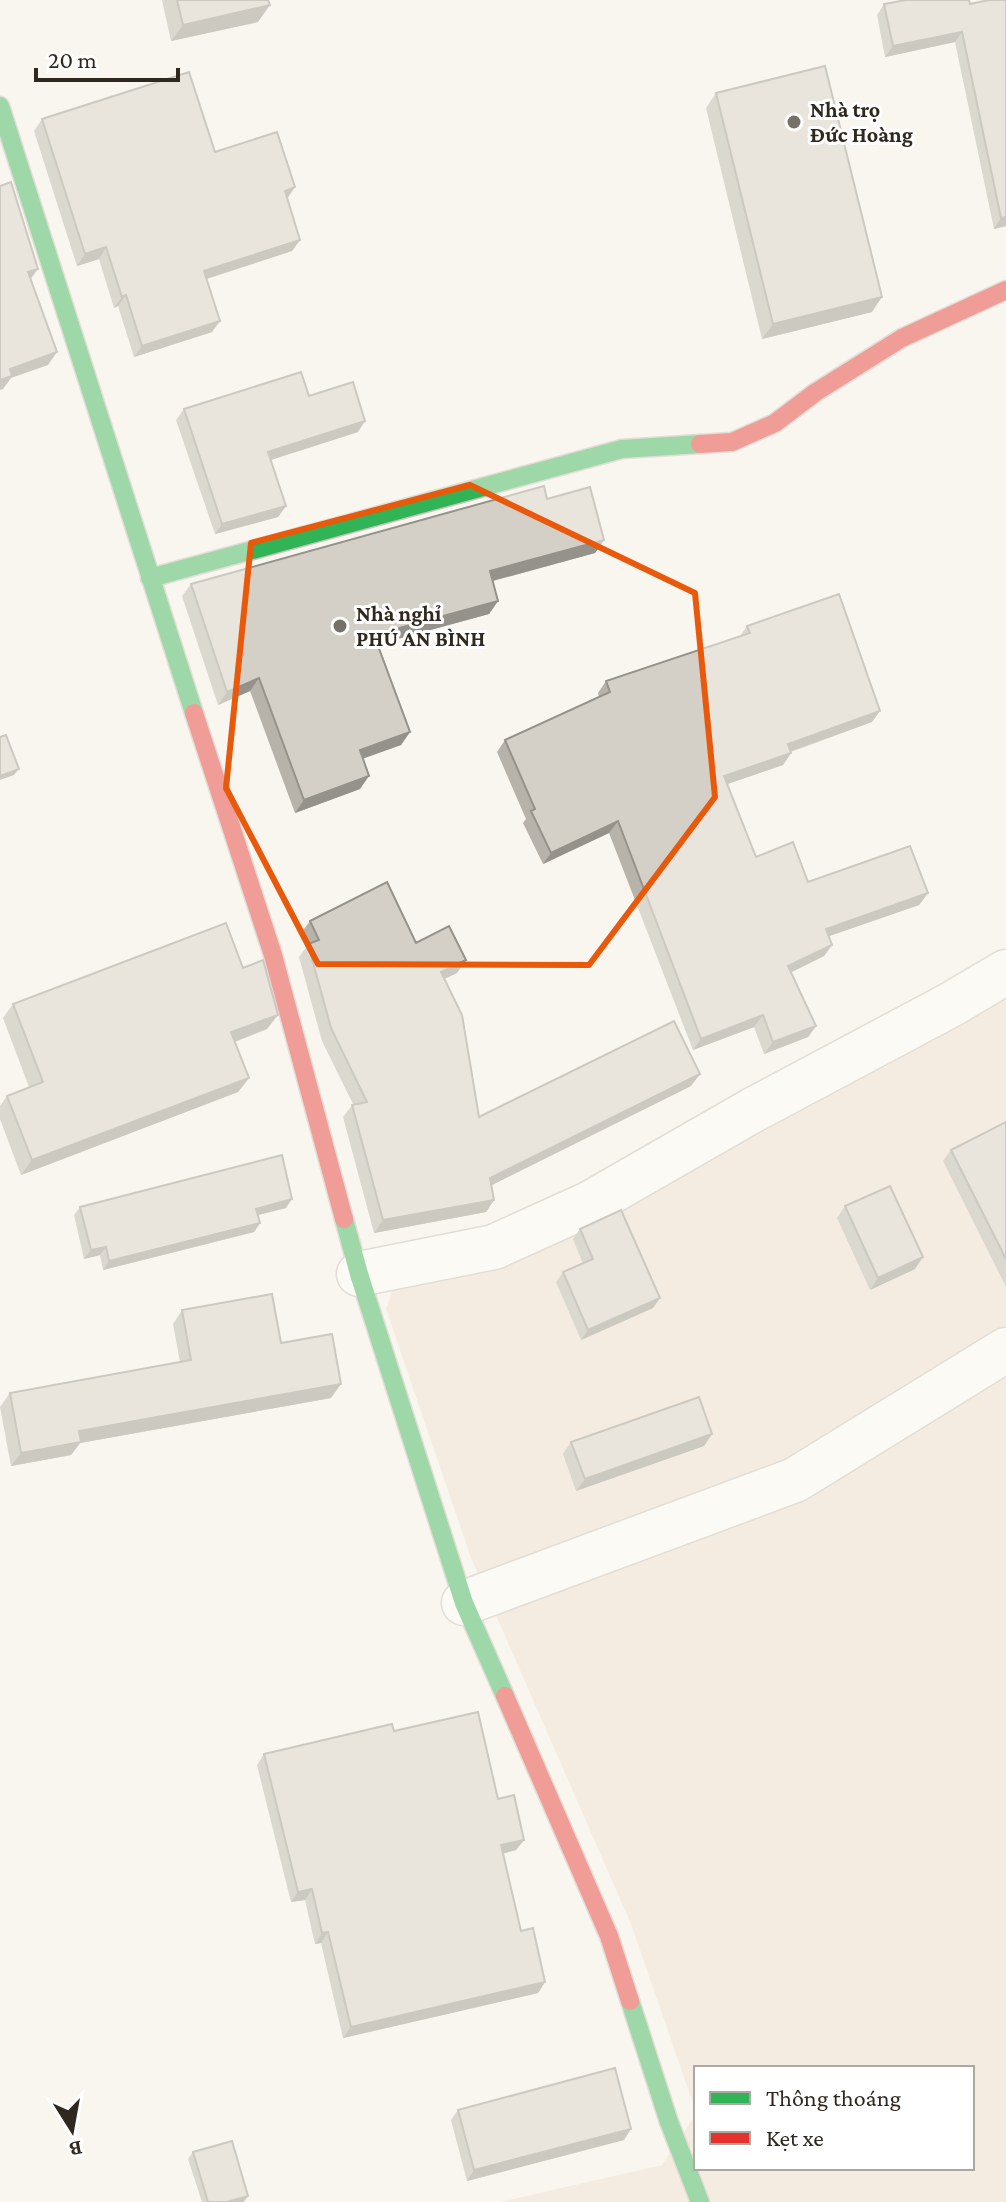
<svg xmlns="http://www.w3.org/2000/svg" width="1006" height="2202" viewBox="0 0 1006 2202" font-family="'Crimson Pro',serif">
<rect width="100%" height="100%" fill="#f9f5ef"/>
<path fill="#ede1ce" d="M1006,980V2202H500L662,2165L696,2114V2168H972V2068H696V2112L631,1924L471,1558L386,1309L395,1284Z"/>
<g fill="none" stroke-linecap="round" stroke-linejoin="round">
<defs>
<path id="street" d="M359,1274L494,1247L589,1204L753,1110L952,1004L1006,972
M464,1603L795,1480L1006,1350"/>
<path id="fast" d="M0,106L194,713
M150,578L622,449L700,444
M344,1219L359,1274L464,1603L505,1696
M630,2001L669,2122L700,2202"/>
<path id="jam" d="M700,444L732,442L775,423L816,392L902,338L1006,290
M194,713L273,955L344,1219
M505,1696L609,1936L630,2001"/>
</defs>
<use href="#street" stroke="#c6c1b9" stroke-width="47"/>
<use href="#fast" stroke="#c6c1b9" stroke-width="21"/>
<use href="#jam" stroke="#c6c1b9" stroke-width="21"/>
<use href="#street" stroke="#fefefd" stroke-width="44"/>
<use href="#fast" stroke="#30b455" stroke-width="18"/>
<use href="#jam" stroke="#e5322d" stroke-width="18"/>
</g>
<path fill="#b7b3ab" d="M162,0H268L258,22L171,41Z
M1006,0V226L994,229L955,42L885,57L877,15L884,4H970Z
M716,93L872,312L762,339L706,108Z
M42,119L215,152L287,198L300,240L292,251L207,279L212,332L134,357L118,306L114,308L99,259L77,266L34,131Z
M309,396L358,432L271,460L286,506L278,517L215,534L176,420L184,409Z
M547,499L604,540L595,553L493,581L498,601L489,614L378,644L410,732L401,745L363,758L360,789L295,813L250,691L218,705L182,596L191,584Z
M747,626L872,722L791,752V753L783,765L727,784L756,857L808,882L928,893L919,905L829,936L832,945L824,956L791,972L816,1026L808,1037L764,1054L754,1027L693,1050L609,833L543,864L523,823L526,819L497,752L505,740L599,697L598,693L606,681L740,636Z
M310,921L416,943L457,973L444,979L479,1117L691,1086L492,1185L494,1200L486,1212L374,1233L343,1117L353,1104L322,1041L299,957L307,946L301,933Z
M243,968L267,1029L235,1042L249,1078L238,1092L21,1175L0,1119V1106L7,1096L29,1087L3,1018L13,1004Z
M1006,1122V1287L943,1161L951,1150Z
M845,1206L915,1269L870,1290L837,1218Z
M80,1207L286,1208L258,1215L260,1223L254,1232L103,1270L100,1255L84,1259L74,1215Z
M580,1229L660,1298L653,1308L581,1340L556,1282L563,1272L583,1264L573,1239Z
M182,1310L281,1343L331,1398L80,1443L71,1455L11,1466L0,1407L10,1393L180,1362L173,1324Z
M712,1434L704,1446L576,1491L563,1454L571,1442Z
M394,1731L498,1799L524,1840L516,1850L503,1854L521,1931L545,1982L538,1993L343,2038L321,1943L315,1944L305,1900L291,1902L257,1765L264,1754Z
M458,2110L624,2140L467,2181L451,2120Z
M193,2152L248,2196L244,2202H202L188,2159Z"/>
<path fill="#95928b" d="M270,5L258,22L171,41L183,25Z
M962,32L955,42L885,57L893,46Z
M295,187L287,199L285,191Z
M1006,217V226L994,229L1001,218Z
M300,240L292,251L196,282L204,271Z
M106,247L99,259L77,266L85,254Z
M38,269L29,281L28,272Z
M126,295L118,306L114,308L122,297Z
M882,297L872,312L762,339L773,324Z
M220,321L212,332L134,357L142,346Z
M57,352L48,365L11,378L3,389L0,390V380L10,369Z
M365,421L358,432L261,463L268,452Z
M286,506L278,517L215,534L222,524Z
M604,540L595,553L481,584L490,571Z
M498,601L489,614L365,648L374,635Z
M259,678L250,691L218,705L227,692Z
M880,711L872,722L780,755L788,744Z
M410,732L401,745L351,763L360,750Z
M791,753L783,765L716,788L724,776Z
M19,769L14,775L0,780V776Z
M369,776L360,789L295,813L304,800Z
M618,821L609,833L543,864L551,853Z
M928,893L919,905L818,940L826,929Z
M832,945L824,956L780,978L788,966Z
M466,960L457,973L432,985L441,972Z
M278,1015L267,1029L221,1047L231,1032Z
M763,1015L754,1027L693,1050L701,1039Z
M816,1026L808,1037L764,1054L773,1042Z
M700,1074L691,1086L482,1190L490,1178Z
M249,1078L238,1092L21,1175L32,1160Z
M292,1199L286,1208L250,1217L256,1209Z
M494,1200L486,1212L374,1233L383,1220Z
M260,1223L254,1232L103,1270L109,1261Z
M106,1247L100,1255L84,1259L91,1250Z
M923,1257L915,1269L870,1290L878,1278Z
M660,1298L653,1308L581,1340L588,1330Z
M341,1384L331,1398L80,1443L71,1455L11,1466L21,1453L79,1431Z
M712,1434L704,1446L576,1491L585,1479Z
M524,1840L516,1850L493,1856L501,1845Z
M312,1889L305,1900L291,1902L298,1892Z
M328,1932L321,1943L315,1944L322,1933Z
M545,1982L538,1993L343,2038L351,2027Z
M631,2129L624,2140L467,2181L474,2170Z
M248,2196L243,2202H227Z"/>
<path fill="#d5d0c7" stroke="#95928b" stroke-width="2" d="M177,0H268L270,5L183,25Z
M906,0H969L970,4L989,0H1006V217L1001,218L962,32L893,46L884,4Z
M825,66L882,297L773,324L716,93Z
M189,72L215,152L277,132L295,187L285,191L300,240L204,271L220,321L142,346L126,295L122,297L106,247L85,254L42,119Z
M11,182L38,269L28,272L57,352L10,369L12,376L0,380V186Z
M301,372L309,396L353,382L365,421L268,452L286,506L222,524L184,409Z
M544,486L547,499L590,487L604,540L490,571L498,601L374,635L410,732L360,750L369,776L304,800L259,678L227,692L191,584Z
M839,594L880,711L788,744L791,753L724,776L756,857L793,842L808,882L910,846L928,893L826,929L832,945L788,966L816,1026L773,1042L763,1015L701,1039L618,821L551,853L531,811L535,809L505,740L610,692L606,681L750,633L747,626Z
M6,735L19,769L0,776V737Z
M387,882L416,943L449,926L466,960L441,972L462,1015L479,1117L674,1021L700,1074L490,1178L494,1200L383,1220L352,1105L367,1102L331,1028L308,944L319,940L310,921Z
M226,923L243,968L263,960L278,1015L231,1032L249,1078L32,1160L7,1096L43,1082L13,1004Z
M1006,1122V1259L951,1150Z
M282,1155L292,1199L256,1209L260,1223L109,1261L106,1247L91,1250L80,1207Z
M890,1186L923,1257L878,1278L845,1206Z
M621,1210L660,1298L588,1330L563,1272L593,1259L580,1229Z
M272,1294L281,1343L332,1334L341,1384L79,1431L81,1442L21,1453L10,1393L191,1360L182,1310Z
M699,1397L712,1434L585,1479L571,1442Z
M478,1712L498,1799L514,1795L524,1840L501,1845L521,1931L533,1928L545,1982L351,2027L328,1932L322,1933L312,1889L298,1892L264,1754L392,1724L394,1731Z
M615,2068L631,2129L474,2170L458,2110Z
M232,2141L248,2196L227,2202H208L193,2152Z"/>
<path d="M0 0H1006V2202H0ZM470,485L695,593L715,797L589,965L318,964L226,788L251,543Z" fill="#f9f5ef" fill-opacity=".55" fill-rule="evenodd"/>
<path fill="none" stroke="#e8590c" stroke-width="6" stroke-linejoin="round" d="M470,485L695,593L715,797L589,965L318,964L226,788L251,543Z"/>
<g fill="#767067" stroke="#fff" stroke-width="3">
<circle cx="794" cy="122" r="8"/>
<circle cx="340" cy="626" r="8"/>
</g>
<g text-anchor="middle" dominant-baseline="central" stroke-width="6" stroke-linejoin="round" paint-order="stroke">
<g font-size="22" font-weight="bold" fill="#2f281e" stroke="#fff" text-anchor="start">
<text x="810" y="109">Nhà trọ<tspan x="810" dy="25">Đức Hoàng</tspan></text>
<text x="356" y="613">Nhà nghỉ<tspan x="356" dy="25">PHÚ AN BÌNH</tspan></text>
</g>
</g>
<rect x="694" y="2066" width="280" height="104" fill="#ffffff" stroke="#aca9a5" stroke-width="2"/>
<rect x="710" y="2092" width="40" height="12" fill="#30b455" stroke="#aca9a5" stroke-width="2"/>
<text x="766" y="2106" font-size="24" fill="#2f281e">Thông thoáng</text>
<rect x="710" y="2132" width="40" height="12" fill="#e5322d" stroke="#aca9a5" stroke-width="2"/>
<text x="766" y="2146" font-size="24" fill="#2f281e">Kẹt xe</text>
<g transform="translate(72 2130) rotate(169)" stroke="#ffffff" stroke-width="6" paint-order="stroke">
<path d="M0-6L14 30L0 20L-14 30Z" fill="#2f281e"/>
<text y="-12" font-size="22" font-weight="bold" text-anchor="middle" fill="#2f281e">B</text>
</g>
<path d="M36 68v12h142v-12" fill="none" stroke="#2f281e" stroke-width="4"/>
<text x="48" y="68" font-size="24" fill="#2f281e" stroke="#ffffff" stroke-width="6" paint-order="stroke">20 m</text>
</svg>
